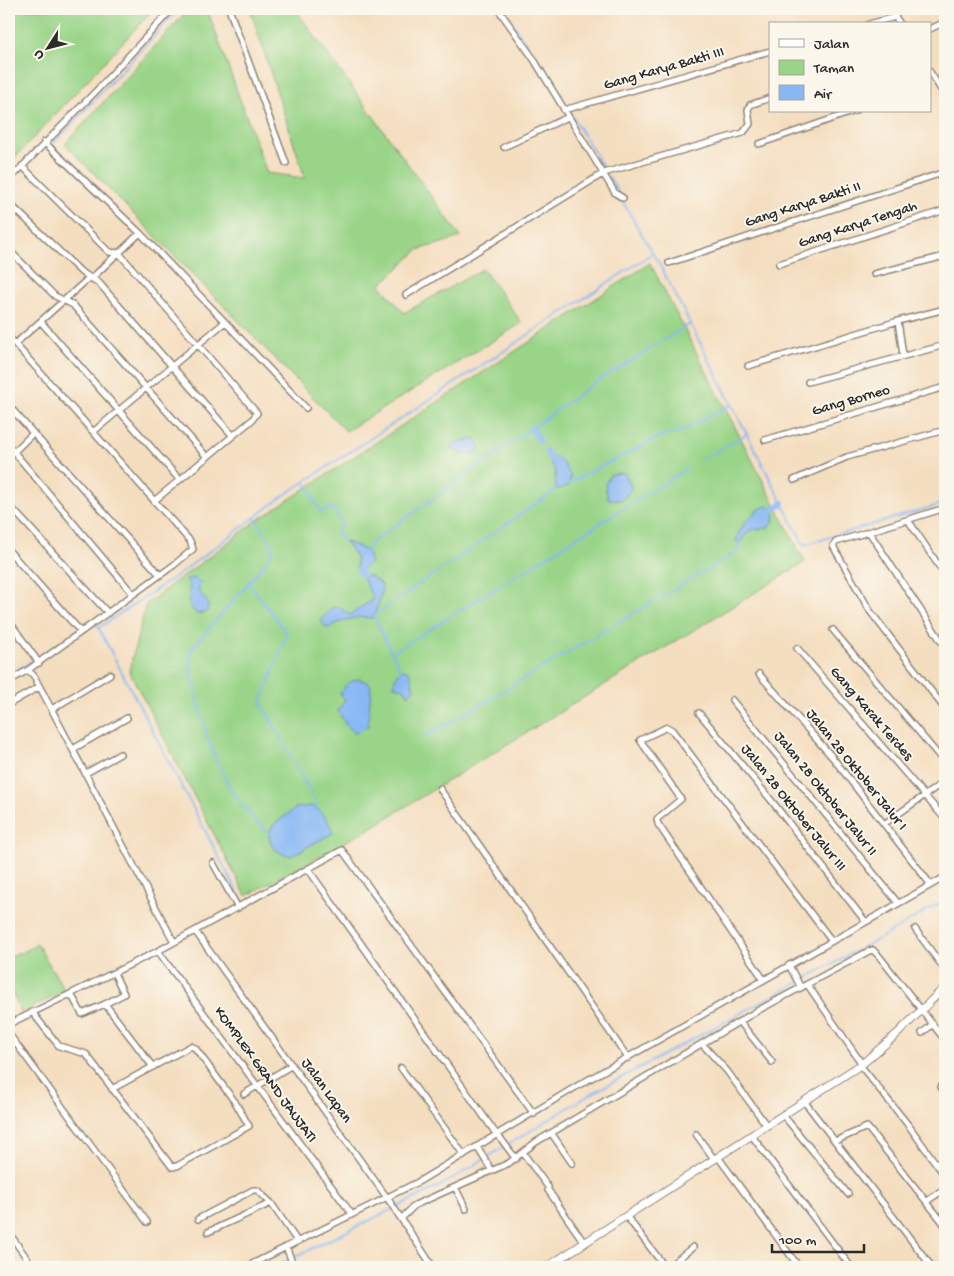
<svg xmlns="http://www.w3.org/2000/svg" width="954" height="1276" viewBox="0 0 954 1276" font-family="'Gochi Hand',sans-serif">
<rect width="100%" height="100%" fill="#fbf7ec"/>
<filter id="ink" filterUnits="userSpaceOnUse"><feTurbulence type="fractalNoise" baseFrequency=".02" numOctaves="2"/><feDisplacementMap in="SourceGraphic" scale="10" xChannelSelector="R" yChannelSelector="G"/><feConvolveMatrix kernelMatrix="1 2 1 2 8 2 1 2 1" color-interpolation-filters="sRGB"/></filter>
<filter id="wash" filterUnits="userSpaceOnUse"><feTurbulence type="fractalNoise" baseFrequency=".0096" numOctaves="4" result="noise"/><feDisplacementMap in="SourceGraphic" scale="20" xChannelSelector="R" yChannelSelector="G"/><feGaussianBlur stdDeviation="1.12" result="paint"/><feColorMatrix in="noise" values="0 0 0 0 0 0 0 0 0 0 0 0 0 0 0 0 0 1.4 0 .05"/><feComposite in="paint" operator="in"/></filter>
<g filter="url(#wash)">
<rect width="100%" height="100%" fill="#f4dec0"/>
<path fill="#99d488" stroke="#62805a" d="M9,9H154L9,164Z
M189,9H207L267,173L305,178L250,9H295L461,237L418,250L380,285L404,313L483,269L522,323L346,431L65,144Z
M650,263L805,562L369,829L246,896L129,671L146,604L259,519Z
M37,944L65,991L21,1013L9,984V957L19,952L20,954Z"/>
<path fill="#88b8f4" stroke="#5a7290" d="M475,439L479,444L480,448L476,454H463L450,448L460,441Z
M554,457L560,459L571,476L568,486L556,490L555,470L550,462Z
M619,473H625L632,489L622,500L608,499L605,484L610,475Z
M768,506L775,514L773,522L768,528L750,530L739,543L736,541C738,529 755,507 768,506Z
M345,541L367,551L371,562L363,569L357,570L356,557Z
M362,575L371,576L382,585C383,591 376,614 372,618C357,616 342,619 330,628L325,627L321,620L333,607H339L350,615L373,599Z
M189,578L197,579L201,583L198,590C203,598 211,601 207,612L197,614C187,606 188,598 190,587L186,580Z
M403,669L409,671L414,688L408,695L404,688L394,686L395,678Z
M359,679L369,683L371,688L368,726L355,733L346,725L338,711L345,699L340,694C345,685 349,681 359,679Z
M311,806C320,807 331,824 333,833L291,856C277,853 269,848 269,833L273,825L296,808Z"/>
<g fill="none" stroke-linecap="round" stroke-linejoin="round">
<path stroke="#88b8f4" stroke-width="2" d="M503,9L528,47
M569,112L604,168
M53,144L179,9
M609,177L618,192
M621,199L661,267L804,545L945,503
M701,460L747,434
M305,482L321,512L332,507L342,523L336,533L344,542
M569,483L665,434H675L732,404
M255,519L274,548L263,566L192,648C187,663 193,678 196,693C208,748 225,795 269,833
M367,552L371,543L596,382L690,324
M248,581L287,634L261,703L316,802V807
M375,615L556,490
M374,617L401,671
M96,623L242,901
M100,627L178,575L286,494L653,253
M392,653L688,468
M15,672L78,631
M422,737L441,728L738,551L739,543
M274,1267L442,1185L589,1095L884,936L945,900"/>
<path stroke="#88b8f4" stroke-width="6" d="M531,428L539,440
M546,451L551,459
M772,510L783,503
M359,570L362,575"/>
</g>
</g>
<g filter="url(#ink)">
<g fill="none" stroke-linecap="round" stroke-linejoin="round">
<defs>
<path id="street" d="M229,9L286,163
M498,9L533,58L615,193L623,198
M890,9L900,24
M869,24L895,17
M930,29L945,22
M930,72L945,96
M564,110L770,51
M44,142L140,233L225,322L93,432
M759,144L855,111
M504,147L568,117
M22,166L109,252L119,253L125,260L257,413L252,420L154,501
M9,180L97,90L172,9
M9,203L81,272L99,283L233,436
M9,250L55,296L73,305L207,457
M119,253L140,233
M669,263L945,172
M779,264L945,210
M874,274L945,256
M92,278L117,254
M406,295L604,173L743,133L750,124L748,110L750,105L770,98
M41,322L179,479
M225,322L306,408
M9,337L15,344
M903,355L898,321L945,309
M748,366L898,321
M808,382L945,345
M9,406L33,433
M765,440L945,387
M9,446L133,594
M14,452L33,433L160,575
M794,480L847,457L945,430
M9,505L108,613
M945,508L836,542L833,546L870,611L945,709
M908,520L945,575
M869,532L945,647
M9,551L81,632
M9,621L39,663
M833,630L945,763
M797,648L945,819
M28,670L174,565L193,549L190,541L15,344L89,278
M759,674L833,758L931,885
M9,681L28,670L34,676L174,942
M732,700L898,903
M9,704L39,687
M52,709L110,674
M699,713L771,800L865,921
M73,749L127,718
M86,773L120,754
M440,789L628,1058
M884,824L945,781
M213,863L238,908
M308,869L497,1135
M915,929L945,970
M195,931L388,1199L433,1267
M158,951L351,1213
M789,965L801,988
M764,980L658,824L657,819L681,799L640,740L663,729L667,727L672,730L831,940
M807,984L862,1064
M71,994L82,1014L105,1004L153,1067
M105,1004L124,994L114,973
M32,1012L59,1046L86,1054L172,1167L177,1166L249,1126L235,1102L195,1048L191,1046L112,1089
M740,1022L772,1062
M9,1024L158,951L342,850L534,1114
M922,1033L933,1024
M9,1034L147,1222
M703,1045L727,1071L767,1126
M860,1065L909,1126L945,1176
M401,1068L464,1155
M945,1083L941,1087L945,1094
M244,1094L292,1065
M804,1101L932,1267
M783,1115L848,1194
M552,1134L572,1163
M696,1134L714,1159
M498,1135L516,1159
M752,1136L851,1267
M835,1141L867,1127L945,1225
M477,1147L492,1171
M523,1153L548,1187
M718,1157L799,1267
M456,1189L466,1209
M548,1190L585,1244
M927,1201L945,1189
M627,1217L665,1267
M198,1219L253,1190H257L271,1203L297,1241
M401,1219L415,1205L509,1163L536,1142L598,1105L757,1011L869,951L873,950L879,956L945,1040
M208,1232L271,1203
M9,1233L33,1267
M286,1247L294,1267
M246,1267L418,1182L579,1085L945,877
M668,1267L693,1247"/>
<path id="secondary" d="M547,1267L862,1064L897,1034L945,987"/>
</defs>
<use href="#street" stroke="#908476" stroke-width="8"/>
<use href="#secondary" stroke="#908476" stroke-width="9"/>
<use href="#street" stroke="#fff" stroke-width="5"/>
<use href="#secondary" stroke="#fff" stroke-width="7"/>
</g>
</g>
<g text-anchor="middle" dominant-baseline="central" stroke-width="4" stroke-linejoin="round" paint-order="stroke">
<g font-size="15" fill="#2b2b2b" stroke="#fbf7ec">
<text transform="translate(664 69) rotate(-16)">Gang Karya Bakti III</text>
<text transform="translate(803 205) rotate(-18)">Gang Karya Bakti II</text>
<text transform="translate(858 225) rotate(-18)">Gang Karya Tengah</text>
<text transform="translate(851 401) rotate(-16)">Gang Borneo</text>
<text transform="translate(871 714) rotate(49)">Gang Karak Terdes</text>
<text transform="translate(856 770) rotate(51)">Jalan 28 Oktober Jalur I</text>
<text transform="translate(825 794) rotate(51)">Jalan 28 Oktober Jalur II</text>
<text transform="translate(793 808) rotate(51)">Jalan 28 Oktober Jalur III</text>
<text transform="translate(265 1075) rotate(54)">KOMPLEK GRAND JAUJATI</text>
<text transform="translate(326 1091) rotate(54)">Jalan Lapan</text>
</g>
</g>
<rect width="954" height="1276" fill="none" stroke="#fbf7ec" stroke-width="30"/>
<rect x="769" y="22" width="162" height="90" fill="#fbf7ec" stroke="#a8a59f"/>
<rect x="779" y="39" width="25" height="8" fill="#ffffff" stroke="#a8a59f"/>
<text x="814" y="48" font-size="15" fill="#2b2b2b">Jalan</text>
<rect x="779" y="60" width="25" height="15" fill="#99d488" stroke="#a8a59f"/>
<text x="814" y="72" font-size="15" fill="#2b2b2b">Taman</text>
<rect x="779" y="85" width="25" height="15" fill="#88b8f4" stroke="#a8a59f"/>
<text x="814" y="98" font-size="15" fill="#2b2b2b">Air</text>
<g transform="translate(48 48) rotate(234)" stroke="#fbf7ec" stroke-width="4" paint-order="stroke">
<path d="M0-4L9 19L0 12L-9 19Z" fill="#2b2b2b"/>
<text y="-8" font-size="14" font-weight="bold" text-anchor="middle" fill="#2b2b2b">U</text>
</g>
<path d="M772 1244v8h92v-8" fill="none" stroke="#2b2b2b" stroke-width="2.5"/>
<text x="779" y="1244" font-size="15" fill="#2b2b2b" stroke="#fbf7ec" stroke-width="4" paint-order="stroke">100 m</text>
</svg>
